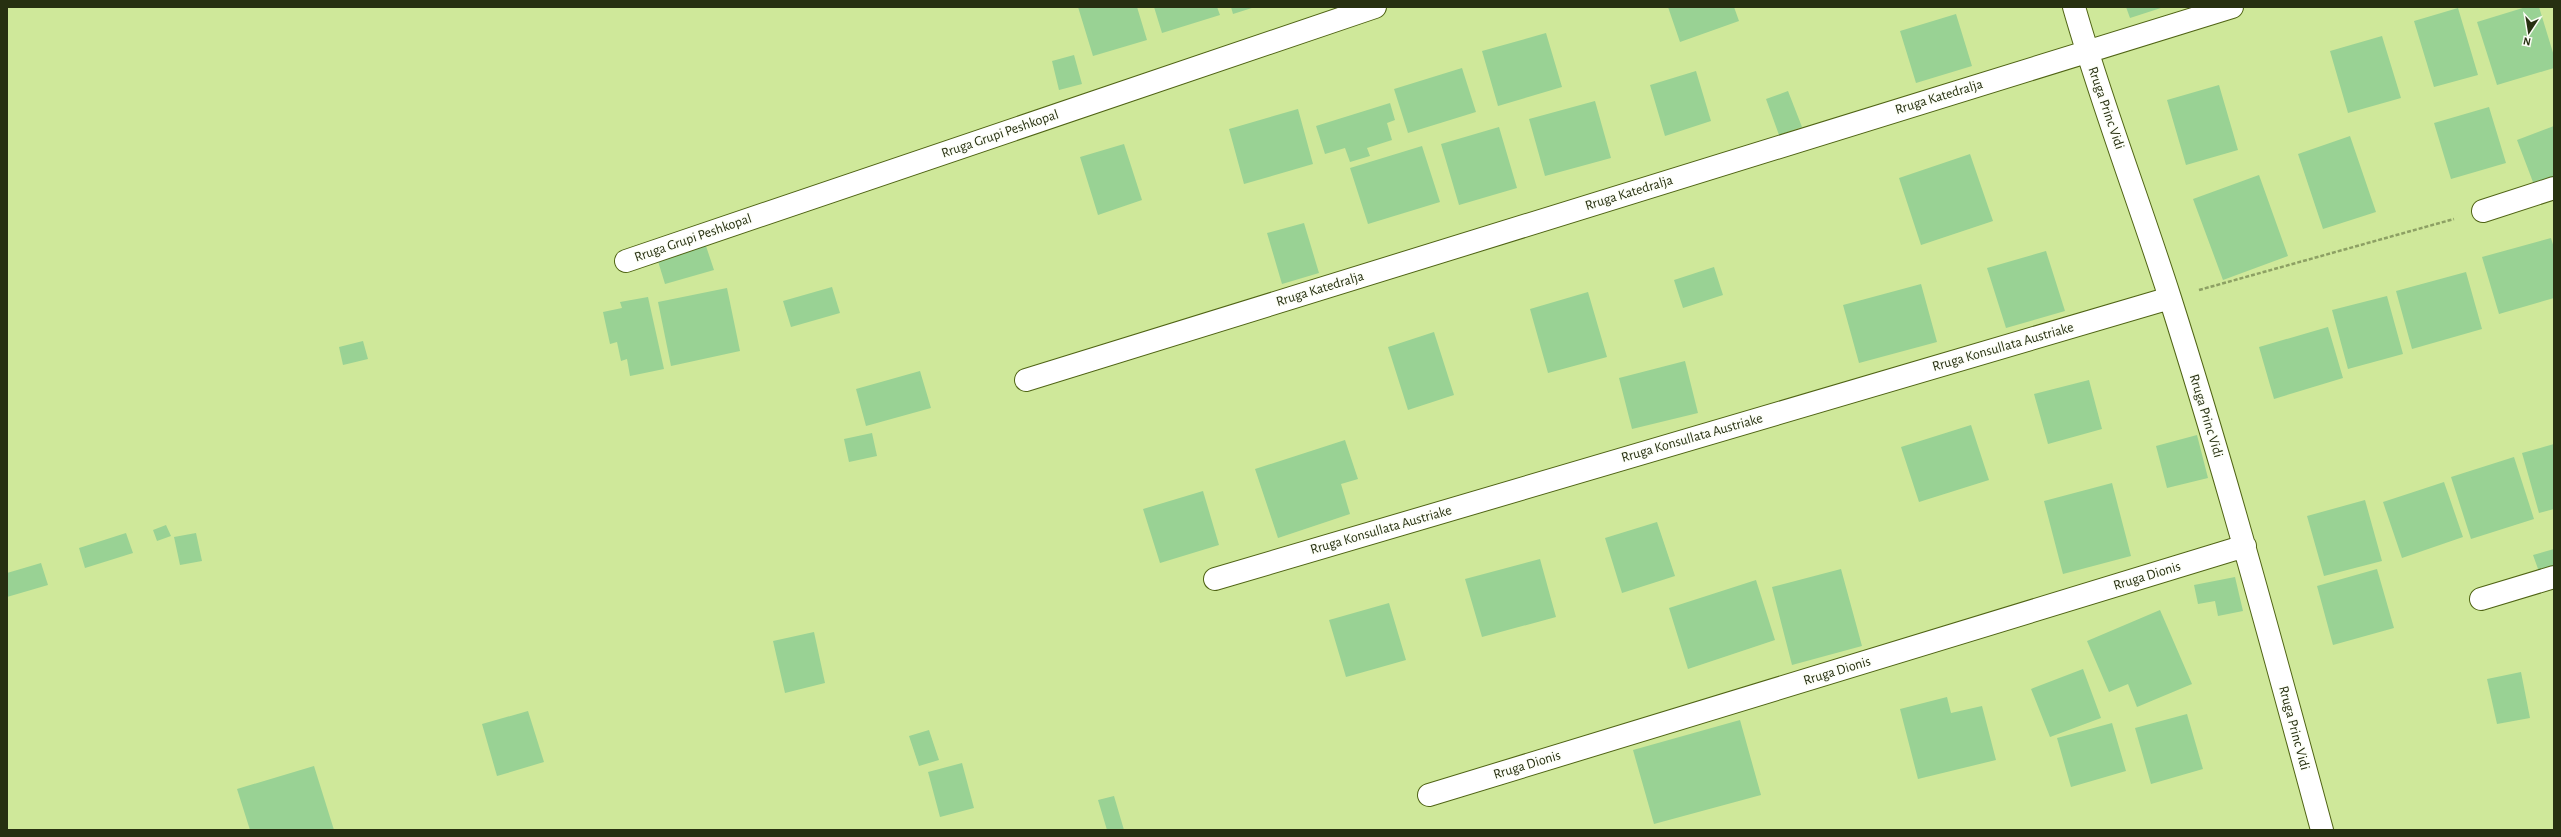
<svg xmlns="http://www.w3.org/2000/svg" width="2561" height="837" viewBox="0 0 2561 837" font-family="'Alegreya Sans',sans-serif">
<rect width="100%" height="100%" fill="#cfe89a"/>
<path fill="#99d294" d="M1078,7H1137L1147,40L1093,56Z
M1154,7H1217L1220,15L1162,33Z
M1231,7H1255L1233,14Z
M1668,7H1734L1739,21L1680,42Z
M2126,7H2164L2130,18Z
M2526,7H2539L2554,56V68L2497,85L2477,22Z
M2458,8L2478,75L2434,87L2414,21Z
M1956,14L1972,66L1916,83L1900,31Z
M1546,33L1562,87L1498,106L1482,51Z
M2382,36L2401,98L2348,113L2330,51Z
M1074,55L1082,84L1059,90L1052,61Z
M1462,68L1476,112L1408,133L1394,89Z
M1696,71L1711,121L1665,136L1650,85Z
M2219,85L2238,150L2186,165L2167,100Z
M1788,91L1802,127L1779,135L1766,99Z
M1595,101L1611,158L1545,176L1529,119Z
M1390,103L1395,120L1387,123L1392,140L1367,148L1370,156L1350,162L1345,148L1325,154L1316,126Z
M2489,107L2506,163L2451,179L2434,123Z
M1298,109L1313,164L1244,184L1229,129Z
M2554,126V183L2536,190L2517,140Z
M1499,127L1517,188L1459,205L1441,144Z
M2350,136L2376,212L2323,229L2298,154Z
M1124,144L1142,200L1098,215L1080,157Z
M1422,146L1440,202L1368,224L1350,168Z
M1970,154L1993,221L1921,245L1899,178Z
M2259,175L2288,256L2223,280L2193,199Z
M1304,223L1319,273L1282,284L1267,233Z
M2551,238L2554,248V298L2499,314L2482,257Z
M705,243L714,270L665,284L657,258Z
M2046,251L2065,311L2006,328L1987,268Z
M1714,267L1723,295L1683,308L1674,280Z
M2466,272L2482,329L2412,349L2396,291Z
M1921,284L1937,342L1859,363L1843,305Z
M832,287L840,313L791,327L783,301Z
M727,288L740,351L671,366L658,302Z
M1588,292L1607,357L1548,373L1530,309Z
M2387,296L2403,354L2348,369L2332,310Z
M648,297L664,369L630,376L627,359L621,361L617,342L610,344L603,312L622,308L620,302Z
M2328,327L2343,378L2274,399L2259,347Z
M1434,332L1454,395L1408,410L1388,347Z
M363,341L368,359L343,365L339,347Z
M1685,361L1698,413L1632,429L1619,378Z
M920,371L931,408L866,426L856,389Z
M2089,380L2102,429L2048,444L2034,394Z
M1971,425L1989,480L1919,502L1901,447Z
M872,433L877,456L849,462L844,439Z
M2197,435L2208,478L2167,488L2156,446Z
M1345,440L1358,479L1341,484L1350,514L1278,538L1255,469Z
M2554,444V509L2539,513L2522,453Z
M2514,457L2534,519L2471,539L2451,477Z
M2444,482L2463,537L2402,558L2383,502Z
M2112,483L2131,556L2063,574L2044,501Z
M1203,491L1219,545L1160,563L1143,509Z
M2365,500L2382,561L2324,576L2307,516Z
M1657,522L1675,576L1622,593L1605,538Z
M166,525L171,536L157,541L153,530Z
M126,533L133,553L85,568L79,548Z
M196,533L202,561L180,565L174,537Z
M2554,549V576L2542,580L2533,555Z
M1540,559L1556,617L1482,637L1465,579Z
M41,563L48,585L7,597V573Z
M1841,569L1862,646L1792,665L1772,587Z
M2377,569L2394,628L2333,645L2317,586Z
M2235,577L2243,611L2218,616L2215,601L2198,604L2194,585Z
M1756,580L1775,640L1688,669L1669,608Z
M1389,603L1406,660L1346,677L1329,620Z
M2160,610L2192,684L2137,707L2128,684L2109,692L2087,641Z
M814,632L825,683L785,693L773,641Z
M2083,669L2101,718L2050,737L2031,689Z
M2521,672L2530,718L2497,724L2487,679Z
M1947,697L1951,713L1982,706L1996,760L1918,779L1900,709Z
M528,711L544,762L497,776L482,724Z
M2187,714L2203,769L2151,784L2135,728Z
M1740,720L1761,795L1654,824L1633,750Z
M2112,723L2126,771L2071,787L2057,738Z
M929,730L939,760L919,766L909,736Z
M962,763L974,808L940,817L928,772Z
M314,766L334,830H250L237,789Z
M1114,796L1124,830H1107L1098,800Z"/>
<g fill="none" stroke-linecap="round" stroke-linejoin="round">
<defs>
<path id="street" d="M2074,7C2102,105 2139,201 2170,298C2226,474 2274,652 2322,830
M2483,211L2554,188
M626,261L1375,7
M1026,380L2232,7
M1215,579L2170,298
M2481,599L2554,577
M1429,795L2245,546"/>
</defs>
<use href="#street" stroke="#506415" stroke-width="24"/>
<path stroke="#8da064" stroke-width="2.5" stroke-dasharray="4 2" stroke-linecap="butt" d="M2199,290L2454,219"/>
<use href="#street" stroke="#fff" stroke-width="22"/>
</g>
<g text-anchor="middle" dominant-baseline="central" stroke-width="3" stroke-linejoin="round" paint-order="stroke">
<g font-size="14" fill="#273011" stroke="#fcfef7">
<text transform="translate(1939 97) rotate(-17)">Rruga Katedralja</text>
<text transform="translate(2106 108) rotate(71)">Rruga Princ Vidi</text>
<text transform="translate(1000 134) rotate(-19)">Rruga Grupi Peshkopal</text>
<text transform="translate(1629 193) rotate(-17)">Rruga Katedralja</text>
<text transform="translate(693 238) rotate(-19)">Rruga Grupi Peshkopal</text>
<text transform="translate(1320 289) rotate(-17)">Rruga Katedralja</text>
<text transform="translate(2003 347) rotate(-16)">Rruga Konsullata Austriake</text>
<text transform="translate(2206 416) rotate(73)">Rruga Princ Vidi</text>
<text transform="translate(1692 438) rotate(-16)">Rruga Konsullata Austriake</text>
<text transform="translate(1381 530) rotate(-16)">Rruga Konsullata Austriake</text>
<text transform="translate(2147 576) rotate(-17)">Rruga Dionis</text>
<text transform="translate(1837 671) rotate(-17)">Rruga Dionis</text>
<text transform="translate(2294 728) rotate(75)">Rruga Princ Vidi</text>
<text transform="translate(1527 765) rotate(-17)">Rruga Dionis</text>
</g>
</g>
<rect width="2561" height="837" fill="none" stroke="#273011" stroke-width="16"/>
<g transform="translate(2529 32) rotate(192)" stroke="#fcfef7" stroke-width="3" paint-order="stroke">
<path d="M0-3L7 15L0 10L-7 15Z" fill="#273011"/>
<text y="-6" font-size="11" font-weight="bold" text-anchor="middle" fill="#273011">N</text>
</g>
</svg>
